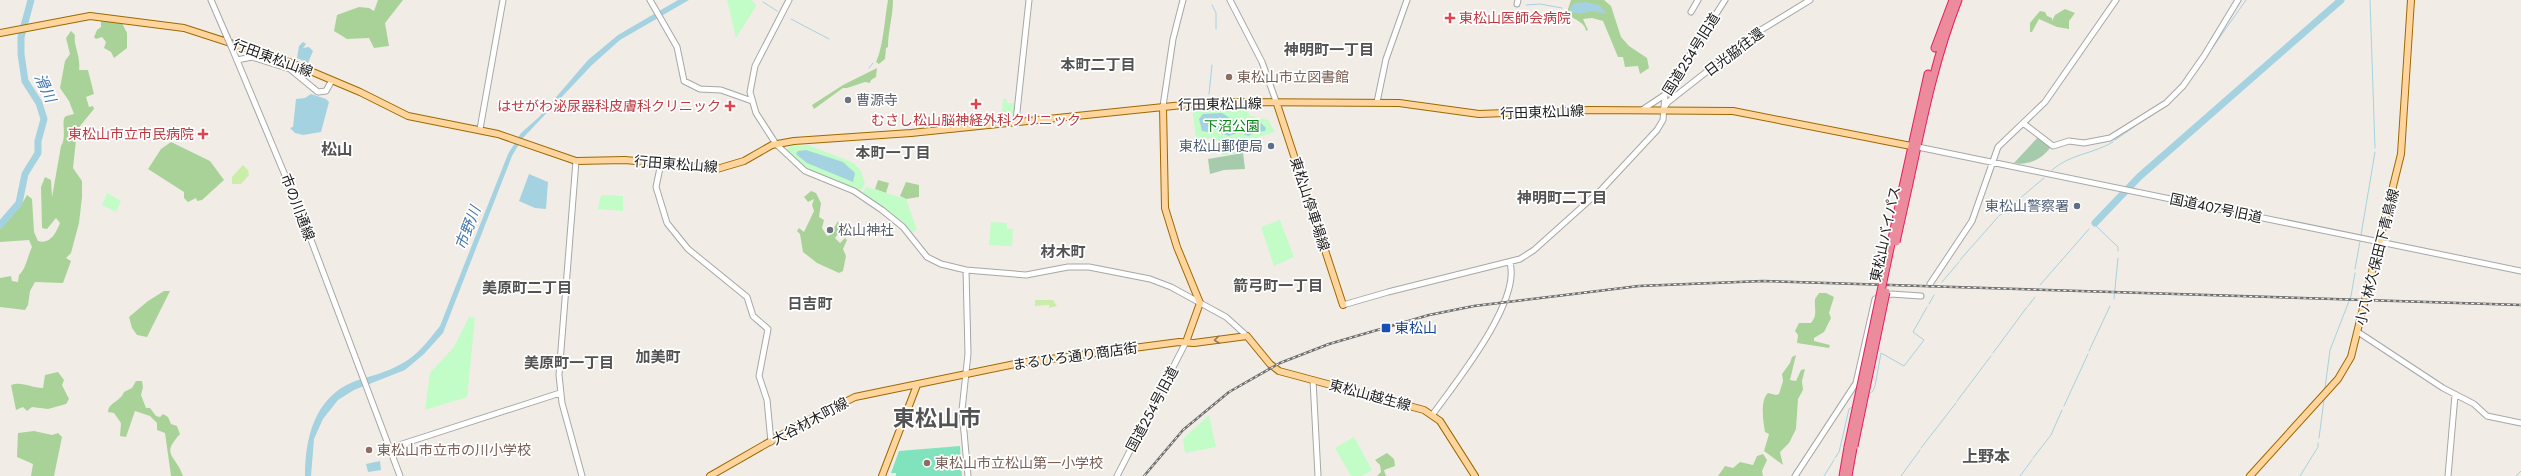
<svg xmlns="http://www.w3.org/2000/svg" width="2521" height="476" viewBox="0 0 2521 476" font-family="Jost,'Noto Sans JP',sans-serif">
<rect width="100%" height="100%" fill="#f1ede6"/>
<path fill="#cbedaa" d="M243,165L248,170L249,175L241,184H232V177Z
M1035,300H1053L1057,306L1049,308V305L1035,306Z"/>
<path fill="#a9d299" d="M378,0H403L385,23L389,46L374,48L369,38L347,39L334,31L337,15L359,7L369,8L374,11Z
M888,0H893C893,17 888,30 888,47L886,48L885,59L879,64L876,62C883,49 885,16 888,0Z
M1571,0H1604L1611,6L1621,37L1629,46L1647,58L1649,68L1640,74L1638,66L1625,67L1623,57H1618L1603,21L1592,18L1583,19L1588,30L1586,31C1585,21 1572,20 1567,12Z
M2065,9L2075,13L2069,21V29L2057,27L2039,19L2032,32H2030V23L2040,11L2045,12L2047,16L2052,18V21L2055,15Z
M101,20L122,23L127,33V48L114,58L111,52L104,48L106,42L102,37L96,39L94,37L97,30L101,27Z
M71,31L75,35C73,45 81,56 79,70H88L94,94L86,97L89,107L93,106L94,109L80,126L76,140L73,168L82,181V197L79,223L71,253L66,258L71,261L63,283L35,282L30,291L28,305L25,310L0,307V278L11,276L12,281L18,282L19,275C27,267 27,257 32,247L29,240L0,242V229L20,207L27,195L32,199L34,232L38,241C50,245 56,233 60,223L56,218L47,229L42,228L41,187L45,177L51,180L52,197L61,146C67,137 61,121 65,117C67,115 72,115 74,114L69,101L60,88L65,61L70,54L66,38Z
M877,68L876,77L871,80L870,83L865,82L847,88H843L814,109L812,105L843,85Z
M171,142L210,161L224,180L202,200L197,201L196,198L188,202L184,198V192L148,169L161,149Z
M878,180L889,183L886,193L875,189Z
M906,182L919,185V197L906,199L900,196Z
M811,191L816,193L821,203L819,217L824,220L822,228L827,236L830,235L838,221L839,225L844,223L851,229L849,231L847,229L843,236L838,234L835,238L840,243L845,238L847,240L843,249L846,256L843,271L839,273L817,263L803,252L800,234L797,231L799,228L804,232L814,211L812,205L814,199L808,202L804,197Z
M164,291H170L147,337L137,335L132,328L129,317L148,301Z
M1819,293H1826L1834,297L1829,313L1831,318L1824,332L1814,338V341L1830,345L1829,348L1797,343L1798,335L1795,331L1799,323H1811C1818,315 1814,309 1815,299Z
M1796,355L1790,380L1796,381L1801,370L1805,369L1802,381L1803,390L1798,399L1796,429L1789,443L1780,452L1783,465L1764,451L1769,434L1765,432C1763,421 1760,400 1768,393L1776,395L1779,394L1783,381L1782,374L1790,363L1792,357Z
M58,372L64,380L62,385L69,399L66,404L48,409L32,407L27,411L23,407L16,410L11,385C22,381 31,388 43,388L45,375Z
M136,381H142L143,387L141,395L146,408H150L156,416L160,417L163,414L168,417L171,424L177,426L180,434C160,456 176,455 183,476H171L165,433L157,430V423L150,416L135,411L126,437L120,436L121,423L114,413L108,412C108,403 121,401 124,392L132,388Z
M34,431L52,435L58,433L62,437L54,476H31L33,464L17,457L18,433Z
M1387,453L1394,459L1395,466L1384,470L1386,476H1377L1381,472L1380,465L1375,460Z
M1763,454L1767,460L1762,471L1763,476H1718L1725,466L1733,468L1740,462L1753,465L1757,456Z"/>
<path fill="#a6cbac" d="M2039,136L2050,148C2042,159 2028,166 2014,163Z
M1243,153L1245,169L1224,170L1210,174L1208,159Z"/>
<path fill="#c2fcc7" d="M727,0H751L755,3L756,6L736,38Z
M1003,99H1007V103H1014L1015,113L1002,114Z
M1192,105L1245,106L1250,116L1268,120L1275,132L1255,138L1243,153L1222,155L1221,142C1212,137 1206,138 1196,140Z
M808,145L854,163L861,171L865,184L860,192L806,169L785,152L790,146Z
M866,187L906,199L917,230L910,233L893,215L862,194Z
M107,193L121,201L116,212L102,205Z
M601,195L623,196V211L598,209Z
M1280,220L1294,257L1274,266L1261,227Z
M991,222L1007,223V229H1013L1012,246L989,245Z
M469,317L475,318L467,397L425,410L430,373L454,347Z
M1209,415L1216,447L1185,453L1183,439Z
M1354,437L1372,470L1362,476H1351L1335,448Z"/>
<path fill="#81e3be" d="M960,446L962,476H896V473H891L899,451Z"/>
<path fill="#a5d2e0" d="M678,0H689L620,40L592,65L522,139L512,156L443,333L424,354L405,370L354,390L338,400L323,419L314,439L311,476H305C305,439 314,398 353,382C369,376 386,373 401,364C418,355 428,341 440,326L508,154L521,133L539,117L588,60L618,35Z
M1586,2L1599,5L1607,14L1592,11L1579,14L1569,11L1574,3Z
M303,42L306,44L303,48L309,47L313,51L308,63L297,58L299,46Z
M311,94L326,99L329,102L321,132L303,135L295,133L290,128L293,127L296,99L305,98Z
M1222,113L1241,125L1261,123L1266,128L1265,131L1256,132L1248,136L1239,132L1229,136L1218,132L1217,124L1212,123L1209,126V132L1202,131L1199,119L1203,114Z
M806,150L843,162L855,173L853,182L807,163L796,154L798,151Z
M529,174L548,182L546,209L535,208L519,201Z
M380,461L381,470L368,472L366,464Z"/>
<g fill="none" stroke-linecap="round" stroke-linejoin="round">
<path stroke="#a5d2e0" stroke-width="1" d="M2370,0L2375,148
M763,2L777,11
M1212,5L1216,13V29
M1526,5L1540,4L1562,8
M791,19L829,39
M2208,54L2246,0
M869,68L873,63
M1209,94L1212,65
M2170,102L2182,91
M2115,140L2154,113
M2052,170C2070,154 2093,154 2113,142
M1999,216L2044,178
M2094,224L2118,247V251
M2361,235L2375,152
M1960,260L1998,217
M2355,269L2360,241
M1942,282L1959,262
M2040,285L2089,229
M2114,299L2118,258
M1929,304L1934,295
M2028,306L2035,297
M2089,351L2110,306
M1993,353L2027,307
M2325,388L2330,350L2351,296L2355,273
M1867,395L1873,391L1875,386L1881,353L1904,366L1924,340L1913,332L1927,307
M1957,401L1991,356
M2064,406L2088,354
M2319,438L2324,400
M1921,448L1956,403
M1835,458L1839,452L1849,409L1854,406
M2033,458L2051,435L2062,410
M1824,476L1834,460
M1901,476L1920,450
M2020,476L2032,460
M2300,476L2318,447V443
M2516,476L2521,471"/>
<path stroke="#a5d2e0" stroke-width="7" d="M2095,223L2139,177L2341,0
M0,225L19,203L25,174L38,153V141L44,119L39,103L25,81L21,54V37L31,0"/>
<defs>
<path id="minor" d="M211,0L227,37
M650,0L677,47L684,81L700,89L721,90L752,101
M789,0L755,66L750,92L756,113L776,144L805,171L854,191L882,210L903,227L927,257L941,264L966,270L1026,275L1068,267H1089L1150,279L1171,287L1226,317L1247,336
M1230,0L1262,62L1277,104
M1517,4L1518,0
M1691,12L1698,0
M231,46L302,216L400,476
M237,60L252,57L290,69L318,92L326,91L332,80
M1377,102L1386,59L1407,0
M1163,106L1173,39L1183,0
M1663,109L1668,102L1756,33L1810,0
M1642,110L1663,96
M1016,121L1029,0
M2023,123L2053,146L2069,141L2084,143L2110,138L2166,103L2183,86L2204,56L2238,0
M480,129L503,0
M1913,146L2521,271
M576,161L559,375L562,403L582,476
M661,163L656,187L667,223L688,249L747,297L753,316L768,329L759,376L767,400L771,442
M966,270L968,354L962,410L968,476
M1930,284L1972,221L1998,147L2045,102L2116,0
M1343,305L1388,292L1520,259L1534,250L1602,189L1657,130L1663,120L1665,94L1725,0
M2358,332L2443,388L2474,404L2487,416L2521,423
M1313,380L1318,476
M1433,414C1456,382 1521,302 1510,263
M390,448L560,393
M1117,476L1186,342
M1795,476L1856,383L1875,299L1891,294L1921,296
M2448,476L2455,395"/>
<path id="major" d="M0,33L90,16L184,28L289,62L360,92L408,116L498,134L576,161L625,160L717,169L744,161L772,145L794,141L911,133L1212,102L1399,103L1479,114L1590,110L1733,111L1911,146
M1277,104L1343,305
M1163,106L1165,208L1177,247L1200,303L1186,342
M710,476L799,425L855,397L1020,363L1179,342L1194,343L1247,336L1270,364L1279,371L1424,410L1440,421L1475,476
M882,476L917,385
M2250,476L2338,379L2351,357L2401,154L2411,0"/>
<path id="highway" d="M1935,48L1953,0
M1903,187L1928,74
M1908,188C1922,124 1934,61 1958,0
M1843,476L1848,447
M1848,476L1853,448"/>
</defs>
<use href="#minor" stroke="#a7a7a7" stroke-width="7"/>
<use href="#major" stroke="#9c6900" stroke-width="8"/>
<use href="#highway" stroke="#e31f61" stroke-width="9"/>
<use href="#minor" stroke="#fff" stroke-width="5"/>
<use href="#major" stroke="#ffd59d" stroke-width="6"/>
<use href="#highway" stroke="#eb8b9c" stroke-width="7"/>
<defs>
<path id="rail" d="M1144,476L1183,430L1229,392L1280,363L1329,344L1429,315L1474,306L1639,286L1763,281L2521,305"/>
</defs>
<use href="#rail" stroke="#6e6e6e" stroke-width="2.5"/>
<use href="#rail" stroke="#fff" stroke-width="1" stroke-dasharray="3" stroke-linecap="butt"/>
<defs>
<path id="minor-bridge" d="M227,37L231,46"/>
<path id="highway-bridge" d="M1896,242L1908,188
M1854,446L1886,292
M1848,447L1903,187"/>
</defs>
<use href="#minor-bridge" stroke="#a7a7a7" stroke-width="7" stroke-linecap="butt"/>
<use href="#highway-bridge" stroke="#e31f61" stroke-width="9" stroke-linecap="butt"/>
<use href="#minor-bridge" stroke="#fff" stroke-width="5"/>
<use href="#highway-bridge" stroke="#eb8b9c" stroke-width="7"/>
</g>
<defs><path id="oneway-chevron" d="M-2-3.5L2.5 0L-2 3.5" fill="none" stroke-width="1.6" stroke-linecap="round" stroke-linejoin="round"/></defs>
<use stroke="#907a5e" href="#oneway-chevron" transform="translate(1217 340) rotate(173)"/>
<g fill="#e0444e" stroke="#fff" stroke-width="1.5">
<path d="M1448 12h4v4h4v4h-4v4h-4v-4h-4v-4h4z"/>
<path d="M974 98h4v4h4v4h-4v4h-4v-4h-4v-4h4z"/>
<path d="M728 100h4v4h4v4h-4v4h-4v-4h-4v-4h4z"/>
<path d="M201 128h4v4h4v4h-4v4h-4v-4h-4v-4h4z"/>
</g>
<g fill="#8d6e63" stroke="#fff" stroke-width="1.5">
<circle cx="1229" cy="77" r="4"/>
<circle cx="369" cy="450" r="4"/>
<circle cx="927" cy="463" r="4"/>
</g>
<g fill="#6b7280" stroke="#fff" stroke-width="1.5">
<circle cx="848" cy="100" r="4"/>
<circle cx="830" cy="230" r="4"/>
</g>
<g fill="#5c6f8a" stroke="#fff" stroke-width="1.5">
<circle cx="1271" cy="146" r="4"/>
<circle cx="2077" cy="206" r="4"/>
</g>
<rect fill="#1a4fb4" stroke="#fff" stroke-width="1.5" x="1381" y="323" width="10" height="10" rx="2"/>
<g text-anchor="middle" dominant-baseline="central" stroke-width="3.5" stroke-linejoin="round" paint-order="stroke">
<g font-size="14" fill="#be3a42" stroke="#fff" text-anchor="end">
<text x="1459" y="18" text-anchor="start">東松山医師会病院</text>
<text x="721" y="106">はせがわ泌尿器科皮膚科クリニック</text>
<text x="976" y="120" text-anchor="middle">むさし松山脳神経外科クリニック</text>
<text x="194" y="134">東松山市立市民病院</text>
</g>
<g font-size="14" fill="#202020" stroke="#fff">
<text transform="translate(1734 52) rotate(-37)">日光脇往還</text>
<text transform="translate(1691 54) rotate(-58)">国道254号旧道</text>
<text transform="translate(273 58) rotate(20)">行田東松山線</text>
<text transform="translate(1220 104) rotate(-1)">行田東松山線</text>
<text transform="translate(1542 112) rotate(-2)">行田東松山線</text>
<text transform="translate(676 164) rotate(4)">行田東松山線</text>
<text transform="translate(1310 204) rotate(72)">東松山停車場線</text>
<text transform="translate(298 207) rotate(69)">市の川通線</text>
<text transform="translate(2216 208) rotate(12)">国道407号旧道</text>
<text transform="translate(1885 234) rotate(-78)">東松山バイパス</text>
<text transform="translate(2377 257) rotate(-76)">小八林久保田下青鳥線</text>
<text transform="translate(1075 356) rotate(-8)">まるひろ通り商店街</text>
<text transform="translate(1370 395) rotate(15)">東松山越生線</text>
<text transform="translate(1152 409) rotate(-62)">国道254号旧道</text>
<text transform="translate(810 421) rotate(-28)">大谷材木町線</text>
</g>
<g font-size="14" fill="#785e54" stroke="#fff" text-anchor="start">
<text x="1237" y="77">東松山市立図書館</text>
<text x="377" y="450">東松山市立市の川小学校</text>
<text x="935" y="463">東松山市立松山第一小学校</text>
</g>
<g font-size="14" fill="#5b616d" stroke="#fff" text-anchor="start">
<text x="856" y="100">曹源寺</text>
<text x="838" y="230">松山神社</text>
</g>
<g font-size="14" fill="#078512" stroke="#fff">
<text x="1232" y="126">下沼公園</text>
</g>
<g font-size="14" fill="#4e5e75" stroke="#fff" text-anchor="end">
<text x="1263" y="146">東松山郵便局</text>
<text x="2069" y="206">東松山警察署</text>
</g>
<g font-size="14" fill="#164399" stroke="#fff" text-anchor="start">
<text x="1395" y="328">東松山</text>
</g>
<g font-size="15" font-weight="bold" fill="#535353" stroke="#fff">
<text x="1329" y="50">神明町一丁目</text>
<text x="1098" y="65">本町二丁目</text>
<text x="893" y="153">本町一丁目</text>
<text x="1562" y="198">神明町二丁目</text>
<text x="1063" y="252">材木町</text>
<text x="1278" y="286">箭弓町一丁目</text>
<text x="527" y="288">美原町二丁目</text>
<text x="810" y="304">日吉町</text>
<text x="658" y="357">加美町</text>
<text x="569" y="363">美原町一丁目</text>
</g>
<g font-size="15" font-style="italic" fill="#4478ad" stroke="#fff">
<text transform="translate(45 88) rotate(65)">滑川</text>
<text transform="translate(468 228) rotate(-69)">市野川</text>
</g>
<g font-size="16" font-weight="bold" fill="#535353" stroke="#fff">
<text x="337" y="149">松山</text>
<text x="1986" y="456">上野本</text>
</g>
<g font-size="22" font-weight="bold" fill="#535353" stroke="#fff">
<text x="937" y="418">東松山市</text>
</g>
</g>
</svg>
